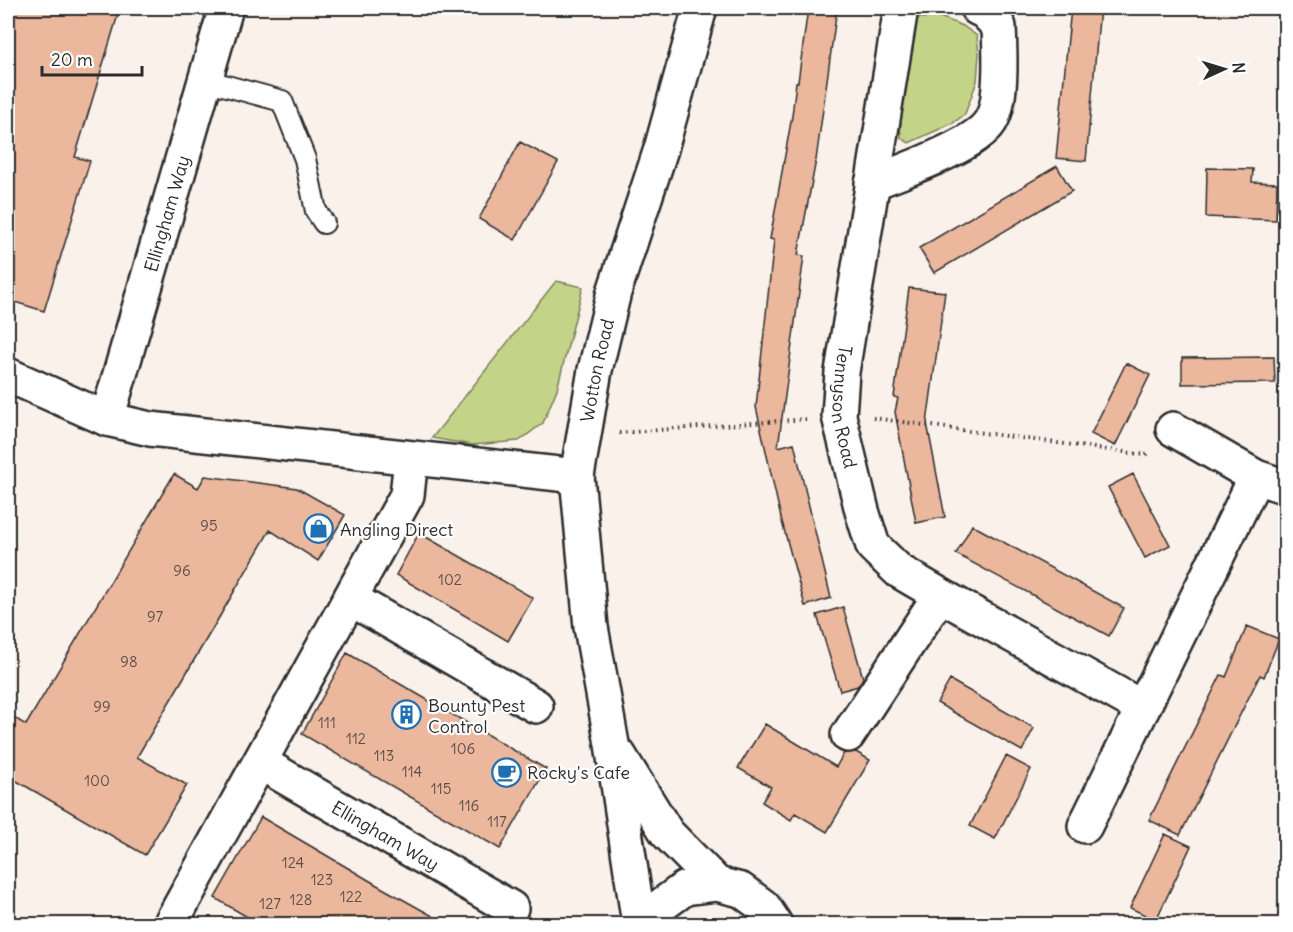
<svg xmlns="http://www.w3.org/2000/svg" width="1293" height="932" viewBox="0 0 1293 932" font-family="Delius,sans-serif">
<rect width="100%" height="100%" fill="#fbf1eb"/>
<filter id="ink" filterUnits="userSpaceOnUse"><feTurbulence type="fractalNoise" baseFrequency=".0167" numOctaves="2"/><feDisplacementMap in="SourceGraphic" scale="12" xChannelSelector="R" yChannelSelector="G"/><feConvolveMatrix kernelMatrix="1 2 1 2 8 2 1 2 1" color-interpolation-filters="sRGB"/></filter>
<g filter="url(#ink)">
<path fill="#c3d387" stroke="#777f59" stroke-width="1.5" d="M940,17L963,26L977,36L979,54L977,81L965,114L953,123L909,143L901,138C898,98 909,57 917,18Z
M556,281L583,287L557,389L543,423L519,441L472,445L432,438Z"/>
<path fill="#ebb79d" stroke="#2b2b2b" stroke-width="1.5" d="M12,8H120L75,157L90,161L44,311L8,300V23Z
M808,8H837L816,160L798,255L804,256L778,447L794,443L831,598L805,606L781,518L756,407L774,240L770,239L792,116L796,82H798Z
M1071,8H1100L1086,161L1056,158Z
M520,142L558,162L515,240L479,219Z
M1057,166L1072,191L934,273L919,248Z
M1207,168L1253,169L1252,182L1277,183L1276,220L1206,217Z
M909,288L945,292L927,423L945,517L916,523L895,412L898,398L894,397Z
M1274,357L1275,383L1182,384V358Z
M1126,363L1150,375L1115,446L1091,434Z
M174,474L198,488L205,476L297,488L345,515L318,561L270,530L217,621L137,757L187,785L145,855L8,776V714L26,725Z
M1133,474L1170,545L1145,558L1108,487Z
M972,525L1124,608L1109,636L956,554Z
M419,533L533,598L508,641L396,575Z
M843,607L863,678L858,686L840,691L817,615Z
M1247,626L1279,639L1264,677L1260,675L1180,835L1149,820L1221,675L1226,677Z
M347,653L546,769L500,849L302,734Z
M950,680L1034,728L1022,751L937,703Z
M765,724L836,767L844,753L856,752L870,760L827,832L795,813L791,820L762,802L771,787L738,768Z
M1006,756L1031,769L995,839L970,826Z
M261,817L377,885L447,924H259L215,898Z
M1165,834L1191,846L1156,920L1130,908Z"/>
<g fill="none" stroke-linecap="round" stroke-linejoin="round">
<defs>
<path id="service" d="M205,80L282,101L305,159L316,211L324,223"/>
<g id="minor">
<path id="s1" d="M901,8L842,372L839,416L862,511L873,546L899,571L940,595L1143,708"/>
<path d="M872,183C900,172 975,146 990,122C1003,103 1000,51 999,27L985,12L977,8"/>
<path d="M8,375L107,419L150,429L577,476"/>
<path id="s2" d="M107,419L226,8"/>
<path d="M1173,429L1256,477L1286,487"/>
<path d="M351,599L536,706"/>
<path d="M848,735L940,595"/>
<path id="s3" d="M261,763L511,908"/>
<path d="M1085,826L1256,477"/>
<path d="M172,921L407,495L411,459"/>
</g>
<g id="tertiary">
<path d="M619,755L667,833L717,884"/>
<path id="s4" d="M639,924L612,744L591,627L577,476L595,370L614,292L661,149L700,8"/>
<path d="M650,924L659,907L685,888L717,884L741,890L763,906L775,924"/>
</g>
</defs>
<use href="#service" stroke="#2b2b2b" stroke-width="24"/>
<use href="#minor" stroke="#2b2b2b" stroke-width="38"/>
<use href="#tertiary" stroke="#2b2b2b" stroke-width="38"/>
<path stroke="#2b2b2b" stroke-width="4" stroke-dasharray="1.5 4.5" stroke-linecap="butt" d="M873,418L1146,455L1149,452
M619,433L806,419"/>
<use href="#service" stroke="#fff" stroke-width="20"/>
<use href="#minor" stroke="#fff" stroke-width="33"/>
<use href="#tertiary" stroke="#fff" stroke-width="33"/>
</g>
</g>
<defs>
<symbol id="shop-ring" viewBox="-11 -11 22 22"><circle r="9.5" fill="#fff" stroke="#1f6fb2" stroke-width="1.5"/><path d="M-5-2.5h2.3a2.7 3.5 0 0 1 5.4 0H5L5.5 6h-11ZM-1.5-2.5h3a1.5 2.3 0 0 0-3 0Z" fill="#1f6fb2"/></symbol>
<symbol id="building-ring" viewBox="-11 -11 22 22"><circle r="9.5" fill="#fff" stroke="#1f6fb2" stroke-width="1.5"/><path d="M-4-6H4V6H1V3H-1V6H-4ZM-2.5-4.3h1.7v1.8h-1.7ZM.8-4.3h1.7v1.8H.8ZM-2.5-1h1.7V.8h-1.7ZM.8-1h1.7V.8H.8Z" fill="#1f6fb2"/></symbol>
<symbol id="cafe-ring" viewBox="-11 -11 22 22"><circle r="9.5" fill="#fff" stroke="#1f6fb2" stroke-width="1.5"/><path d="M-5.5-4.5H6V0H3Q3 3.5 0 3.5H-2.5Q-5.5 3.5-5.5 0ZM3-3.2v2h1.7v-2ZM-6 4.5H4V6H-6Z" fill="#1f6fb2"/></symbol>
</defs>
<g fill-rule="evenodd">
<use href="#shop-ring" x="302" y="512" width="33" height="33"/>
<use href="#building-ring" x="390" y="698" width="33" height="33"/>
<use href="#cafe-ring" x="490" y="756" width="33" height="33"/>
</g>
<g text-anchor="middle" dominant-baseline="central" stroke-width="4.5" stroke-linejoin="round" paint-order="stroke">
<g font-size="15" fill="#5b4e48">
<text x="209" y="525">95</text>
<text x="182" y="570">96</text>
<text x="450" y="579">102</text>
<text x="155" y="616">97</text>
<text x="129" y="661">98</text>
<text x="102" y="706">99</text>
<text x="327" y="722">111</text>
<text x="356" y="738">112</text>
<text x="463" y="748">106</text>
<text x="384" y="755">113</text>
<text x="412" y="771">114</text>
<text x="97" y="780">100</text>
<text x="441" y="788">115</text>
<text x="469" y="805">116</text>
<text x="497" y="821">117</text>
<text x="293" y="862">124</text>
<text x="322" y="879">123</text>
<text x="351" y="896">122</text>
<text x="301" y="899">128</text>
<text x="270" y="903">127</text>
</g>
<g font-size="18" fill="#2b2b2b" stroke="#fff">
<text stroke="none"><textPath href="#s2" startOffset="214">Ellingham Way</textPath></text>
<text stroke="none"><textPath href="#s4" startOffset="560">Wotton Road</textPath></text>
<text stroke="none"><textPath href="#s1" startOffset="404">Tennyson Road</textPath></text>
<text stroke="none"><textPath href="#s3" startOffset="144">Ellingham Way</textPath></text>
</g>
<g font-size="18" fill="#2b2b2b" stroke="#fff" text-anchor="start">
<text x="340" y="529">Angling Direct</text>
<text x="428" y="705">Bounty Pest<tspan x="428" dy="21">Control</tspan></text>
<text x="527" y="772">Rocky's Cafe</text>
</g>
</g>
<rect width="1293" height="932" fill="none" stroke="#fff" stroke-width="30"/>
<rect x="15" y="15" width="1263" height="902" fill="none" stroke="#2b2b2b" stroke-width="2" filter="url(#ink)"/>
<g transform="translate(1224 69) rotate(86)" stroke="#ffffff" stroke-width="4.5" paint-order="stroke">
<path d="M0-4.5L10 22L0 15L-10 22Z" fill="#2b2b2b"/>
<text y="-9" font-size="16" font-weight="bold" text-anchor="middle" fill="#2b2b2b">N</text>
</g>
<path d="M42 66v9h100v-9" fill="none" stroke="#2b2b2b" stroke-width="3"/>
<text x="51" y="66" font-size="18" fill="#2b2b2b" stroke="#ffffff" stroke-width="4.5" paint-order="stroke">20 m</text>
</svg>
